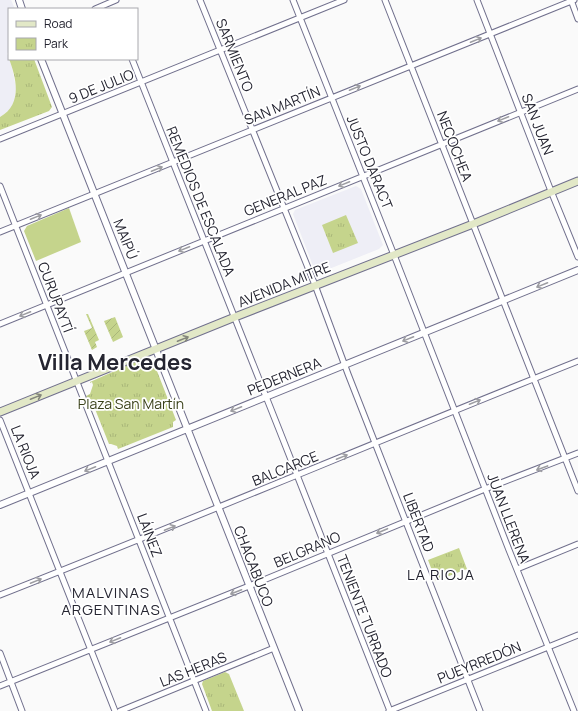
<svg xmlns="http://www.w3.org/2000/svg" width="578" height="711" viewBox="0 0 578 711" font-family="Manrope,sans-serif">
<defs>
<pattern id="park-tufts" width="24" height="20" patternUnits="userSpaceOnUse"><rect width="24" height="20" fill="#c5d48c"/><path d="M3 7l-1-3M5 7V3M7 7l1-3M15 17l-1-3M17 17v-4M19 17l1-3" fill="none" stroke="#a9b679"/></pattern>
<pattern id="garden-furrows" width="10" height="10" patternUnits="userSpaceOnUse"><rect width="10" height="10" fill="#c5d48c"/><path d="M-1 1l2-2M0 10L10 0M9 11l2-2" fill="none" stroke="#a9b679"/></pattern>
</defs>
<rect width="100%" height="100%" fill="#fafafa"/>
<path fill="#eeeef6" d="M0,0H11L15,9H9V52L7,53L12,67L16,88L15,99L11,109L0,117Z
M356,186L361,189L383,245L379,249L319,273L315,271L293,214L295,210Z"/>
<path fill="#c5d48c" d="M69,208L81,242L36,261L24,231L27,226Z"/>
<path fill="url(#park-tufts)" d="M9,59H34L52,107L49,111L0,130V117C22,105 17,79 9,59Z
M346,215L358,243L333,253L322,225Z
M146,357L148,362L147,363L153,365L157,364L158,367L157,371L176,420L173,422V427L118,449L117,446L111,444H109L91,399L87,398L86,396L90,394L93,385L92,382L90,383V382Z
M459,548L467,569L436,581L428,560Z
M225,672L229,674L244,711H212L202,684L203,681Z"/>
<path fill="url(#garden-furrows)" d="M86,314H88L99,340L95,342L97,347L92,350L84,331L92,328Z
M115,317L123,337L113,342L104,321Z"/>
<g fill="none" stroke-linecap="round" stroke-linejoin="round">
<defs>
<path id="minor" d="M200,0L315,285L348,374L480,711
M293,0L394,255L509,550L574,711
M385,0L578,491
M477,0L551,191L578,257
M571,0L578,19
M95,9L116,0
M132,59C218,277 305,493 390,711
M0,139L344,0
M0,186L206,711
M0,232L574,0
M0,324L578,89
M0,420L115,711
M517,569L578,544
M0,595C193,519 385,438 578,361
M0,653L22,711
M0,686L249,586L485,489L578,453
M120,711L274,648
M389,711L578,635"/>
<path id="tertiary" d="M19,0L22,9
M41,59L299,711
M0,505L578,270"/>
<path id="secondary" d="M0,412L235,317L473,224L578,181"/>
</defs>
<use href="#minor" stroke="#71708d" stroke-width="7"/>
<use href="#tertiary" stroke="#71708d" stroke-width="8"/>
<use href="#secondary" stroke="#71708d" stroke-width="9"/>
<use href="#minor" stroke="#fff" stroke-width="5"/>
<use href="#tertiary" stroke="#fff" stroke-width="6"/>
<use href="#secondary" stroke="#e2e8c7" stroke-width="7"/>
</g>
<defs><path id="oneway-shaft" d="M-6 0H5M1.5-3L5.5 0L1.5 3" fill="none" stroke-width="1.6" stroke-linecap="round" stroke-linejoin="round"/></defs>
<g stroke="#9d9da2">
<use href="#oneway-shaft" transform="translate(476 40) rotate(-22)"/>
<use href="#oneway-shaft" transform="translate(355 88) rotate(-22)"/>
<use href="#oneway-shaft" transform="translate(503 119) rotate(158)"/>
<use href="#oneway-shaft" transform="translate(157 169) rotate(-22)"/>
<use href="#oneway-shaft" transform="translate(344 184) rotate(158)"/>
<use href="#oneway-shaft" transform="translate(36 217) rotate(-22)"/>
<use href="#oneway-shaft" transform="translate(184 249) rotate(158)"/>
<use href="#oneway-shaft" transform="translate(542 285) rotate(158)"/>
<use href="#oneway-shaft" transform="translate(25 314) rotate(158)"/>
<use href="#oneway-shaft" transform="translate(408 339) rotate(158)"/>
<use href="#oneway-shaft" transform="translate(475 402) rotate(-22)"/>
<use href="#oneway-shaft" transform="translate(236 409) rotate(158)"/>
<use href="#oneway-shaft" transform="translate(342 457) rotate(-22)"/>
<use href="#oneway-shaft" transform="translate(542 468) rotate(160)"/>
<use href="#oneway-shaft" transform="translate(90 469) rotate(158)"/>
<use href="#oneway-shaft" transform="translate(170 528) rotate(-22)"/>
<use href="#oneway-shaft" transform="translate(382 531) rotate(157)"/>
<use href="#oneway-shaft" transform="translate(36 581) rotate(-22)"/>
<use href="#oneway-shaft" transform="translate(236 592) rotate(159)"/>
<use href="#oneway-shaft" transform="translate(115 640) rotate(158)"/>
</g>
<g stroke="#84867c">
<use href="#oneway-shaft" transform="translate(183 339) rotate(-22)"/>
<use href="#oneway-shaft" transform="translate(36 397) rotate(-22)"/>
</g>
<g text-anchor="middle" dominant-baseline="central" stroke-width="3.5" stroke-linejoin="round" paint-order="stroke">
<g font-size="14" fill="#252531" stroke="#fff">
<text transform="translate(235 55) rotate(68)">SARMIENTO</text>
<text transform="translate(101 86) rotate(-22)">9 DE JULIO</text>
<text transform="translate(282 105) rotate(-22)">SAN MARTÍN</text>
<text transform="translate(538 124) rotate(69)">SAN JUAN</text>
<text transform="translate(455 146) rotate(69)">NECOCHEA</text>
<text transform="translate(370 162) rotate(68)">JUSTO DARACT</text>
<text transform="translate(285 195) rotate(-22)">GENERAL PAZ</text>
<text transform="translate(201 201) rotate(68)">REMEDIOS DE ESCALADA</text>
<text transform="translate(126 239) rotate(68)">MAIPÚ</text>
<text transform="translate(284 284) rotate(-22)">AVENIDA MITRE</text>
<text transform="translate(56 297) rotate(69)">CURUPAYTÍ</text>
<text transform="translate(284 376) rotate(-22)">PEDERNERA</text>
<text transform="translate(26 452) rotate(68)">LA RIOJA</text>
<text transform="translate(285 468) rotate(-22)">BALCARCE</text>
<text transform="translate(509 518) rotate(69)">JUAN LLERENA</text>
<text transform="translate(419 522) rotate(69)">LIBERTAD</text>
<text transform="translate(150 535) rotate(69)">LÁINEZ</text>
<text transform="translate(307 549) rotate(-23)">BELGRANO</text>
<text transform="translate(254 566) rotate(69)">CHACABUCO</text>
<text transform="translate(365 616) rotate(69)">TENIENTE TURRADO</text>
<text transform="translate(479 662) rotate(-22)">PUEYRREDÓN</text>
<text transform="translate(193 669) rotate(-22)">LAS HERAS</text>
</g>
<g font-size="14" fill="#394018" stroke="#fff">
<text x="131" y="403">Plaza San Martín</text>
</g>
<g font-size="15" letter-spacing="1" fill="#252531" stroke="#fff">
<text x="441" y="574">LA RIOJA</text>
<text x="111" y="592">MALVINAS<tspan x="111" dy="17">ARGENTINAS</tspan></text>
</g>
<g font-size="22" font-weight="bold" fill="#252531" stroke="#fff">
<text x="115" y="362">Villa Mercedes</text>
</g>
</g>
<rect x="8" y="8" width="130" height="52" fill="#ffffff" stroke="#a8a8ad"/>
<rect x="16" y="21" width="20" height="6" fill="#e2e8c7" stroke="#a8a8ad"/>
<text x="44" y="28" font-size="12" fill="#252531">Road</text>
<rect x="16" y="38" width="20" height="12" fill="url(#park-tufts)" stroke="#a8a8ad"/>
<text x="44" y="48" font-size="12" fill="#252531">Park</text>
</svg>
